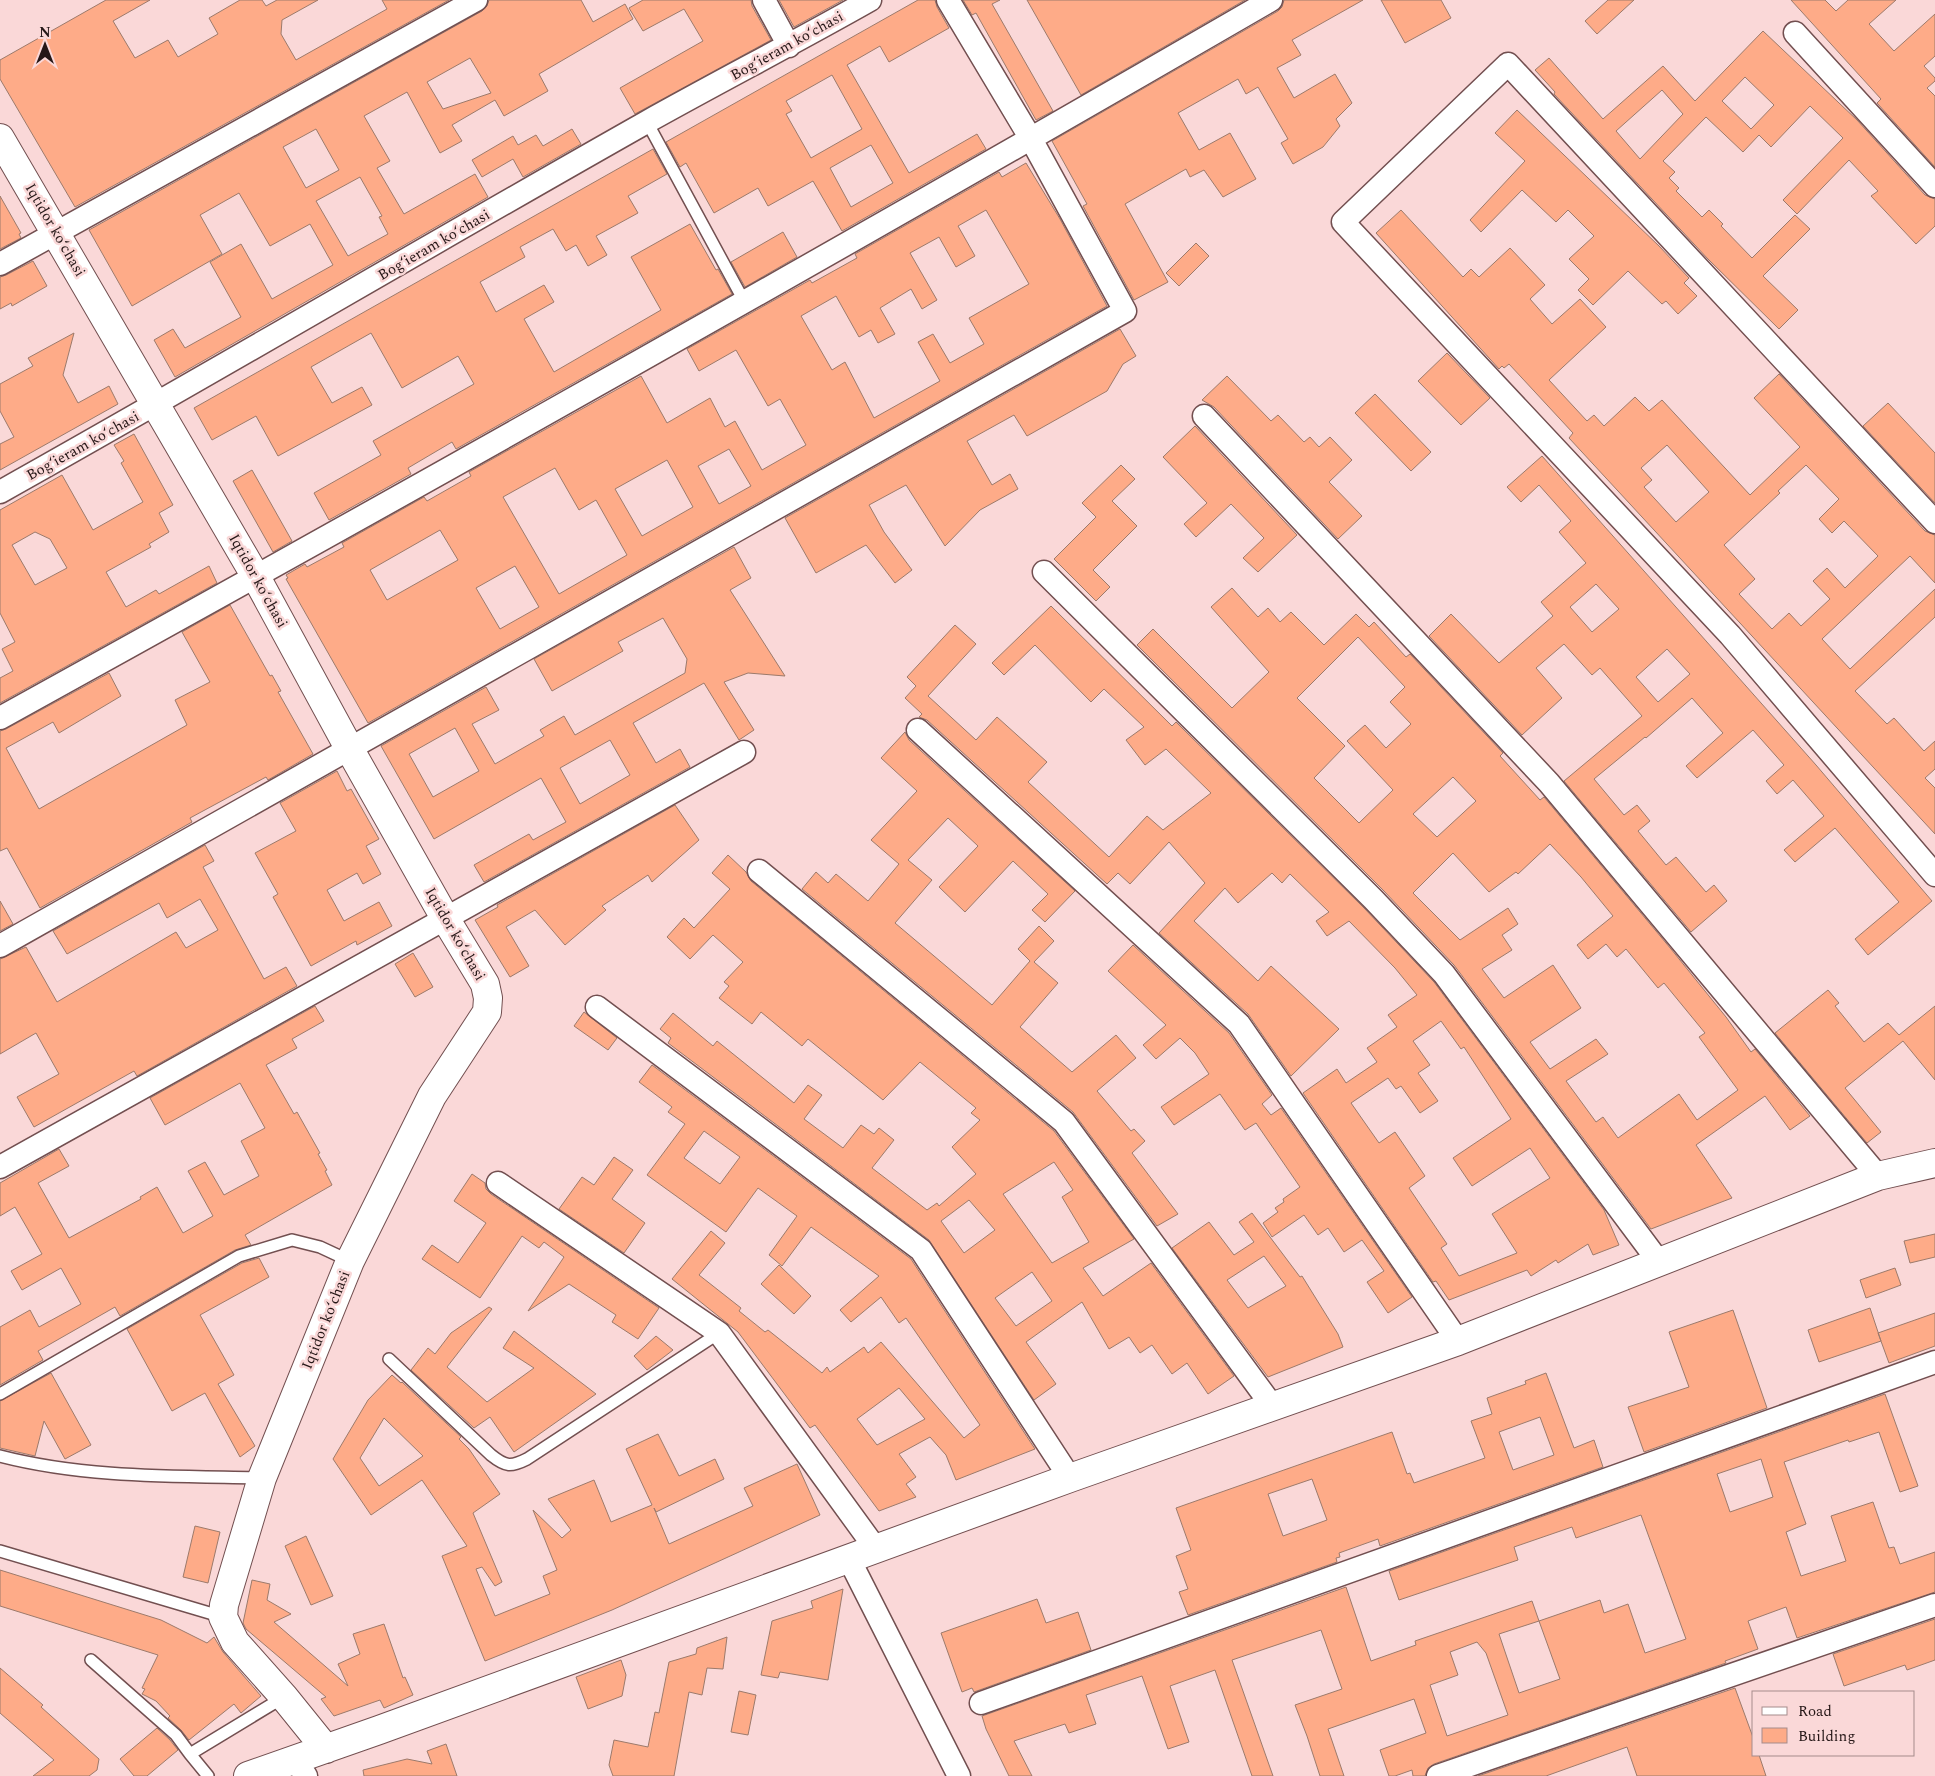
<svg xmlns="http://www.w3.org/2000/svg" width="1935" height="1776" viewBox="0 0 1935 1776" font-family="Spectral,serif">
<rect width="100%" height="100%" fill="#fad8d8"/>
<path fill="#feab88" stroke="#9c7a6b" fill-rule="evenodd" d="M106,0H150L113,21L135,58L168,40L178,57L218,34L209,18L240,0H262L266,6L277,0H318L282,20L281,34L296,60L387,9L382,0H449L75,207L0,79V60Z
M489,0H581L593,22L625,4L633,19L539,74L548,91L504,116L495,100L452,125L462,141L440,153L407,92L364,116L390,161L377,168L404,214L475,174L488,197L175,377L154,340L173,329L185,348L241,317L210,262L241,244L272,299L333,265L310,224L270,246L239,193L200,215L222,254L132,306L89,230L482,11L487,6ZM470,58L491,93L443,109L427,82ZM316,129L339,170L306,188L283,147ZM360,177L382,216L379,217L388,234L348,256L316,201Z
M643,0H751L752,6L771,40L635,114L620,88L703,41L684,9L643,31L629,8Z
M779,0H843L794,27Z
M918,0H935L937,7L949,28L889,62L880,46L847,65L909,173L977,134L986,149L842,231L813,181L768,206L758,188L714,213L686,163L680,167L666,142ZM832,75L862,129L811,158L786,114L792,111L786,101ZM871,145L893,183L851,207L830,168Z
M963,0H1000L992,4L1053,111L1036,120L976,13L972,15Z
M1027,0H1245L1081,95Z
M1284,0H1363L1292,40L1301,55L1277,68L1294,98L1335,74L1352,103L1336,119L1340,126L1323,147L1293,164L1281,143L1288,139L1258,87L1246,94L1238,79L1178,113L1199,150L1230,133L1256,179L1223,197L1204,170L1190,177L1186,169L1125,204L1168,282L1134,300L1083,206L1087,204L1052,141L1278,11L1282,7Z
M1381,0H1441L1451,18L1405,43Z
M1608,0H1634L1597,34L1585,21Z
M1791,0H1825L1836,11L1848,0H1896L1869,24L1894,51L1935,14V56L1924,66L1935,78V81L1927,88L1935,96V167L1877,103L1881,99Z
M1763,31L1857,120L1925,195L1935,199V226L1916,244L1871,196L1878,191L1849,160L1797,214L1783,200L1843,138L1810,106L1771,147L1759,135L1743,152L1706,117L1663,161L1675,172L1669,178L1679,188L1676,191L1702,217L1709,210L1723,224L1721,226L1752,258L1795,215L1810,229L1763,276L1798,310L1779,329L1708,259L1554,94L1555,92L1535,70L1549,58L1603,119L1663,66L1695,101ZM1745,77L1774,105L1751,129L1722,101ZM1662,90L1683,114L1640,159L1616,131Z
M1517,110L1659,246L1689,278L1684,283L1697,296L1678,314L1666,301L1662,304L1628,271L1593,305L1578,290L1589,279L1569,259L1594,236L1568,210L1556,222L1522,190L1481,232L1470,220L1525,161L1495,133Z
M572,129L581,144L523,177L513,159L482,177L472,160L513,136L518,145L536,135L543,146Z
M653,149L667,174L628,196L638,213L596,236L607,255L588,266L576,245L566,251L553,229L520,247L525,257L480,282L496,312L544,285L554,302L524,319L554,372L661,310L631,257L690,224L716,270L718,269L732,294L456,449L452,442L408,468L411,474L329,520L314,493L381,455L373,441L474,384L458,356L402,388L371,333L311,367L332,403L362,387L372,405L278,456L256,416L212,440L194,408Z
M1026,163L1060,219L1107,306L368,723L286,579L288,578L286,575L305,564L307,567L344,547L342,543L424,497L427,501L471,476L469,472L641,376L667,423L710,398L725,427L735,421L762,470L806,445L780,399L768,406L736,350L699,371L687,349L810,280L812,283L857,258L855,254L999,172L1002,177ZM986,210L1029,284L969,318L984,344L950,363L933,334L918,342L940,381L874,418L845,362L832,370L801,316L836,296L859,337L871,330L878,343L895,334L880,308L911,289L922,309L937,300L910,253L939,237L956,267L975,256L958,226ZM729,449L751,486L719,504L698,466ZM667,460L693,507L642,536L615,489ZM555,468L579,510L596,500L627,555L559,594L503,497ZM440,530L458,560L387,600L370,570ZM515,566L539,607L500,629L476,588Z
M0,196L21,233L19,234L21,238L0,249Z
M1401,210L1463,277L1471,269L1479,277L1510,248L1545,285L1530,299L1552,324L1580,299L1606,327L1549,380L1587,421L1594,415L1604,426L1635,397L1649,411L1662,400L1750,495L1800,447L1754,398L1779,374L1925,531L1935,535V583L1910,556L1822,639L1850,669L1935,589V617L1855,691L1887,724L1894,718L1924,751L1935,741V769L1925,778L1935,788V834L1569,438L1573,433L1509,364L1504,368L1502,366L1499,369L1376,233ZM1667,445L1709,492L1676,522L1644,487L1652,480L1641,468ZM1806,465L1839,499L1819,519L1832,533L1844,521L1878,556L1845,588L1827,568L1813,581L1830,599L1801,626L1789,613L1772,629L1739,594L1755,579L1724,545L1780,493L1778,491Z
M783,232L797,257L745,287L731,262Z
M1196,243L1209,256L1179,286L1166,273Z
M33,261L47,286L12,306L11,303L0,309V277L6,275Z
M1120,329L1136,356L1123,364L1107,391L1027,436L1014,415L967,441L992,485L1010,474L1018,489L980,510L945,546L906,485L869,505L884,532L912,570L895,583L866,545L816,573L785,518Z
M74,333L63,375L78,403L109,386L118,404L0,470V444L14,437L0,411V384L33,366L28,358Z
M1447,353L1490,398L1461,425L1418,381Z
M1227,376L1271,421L1278,415L1304,442L1310,437L1319,447L1330,437L1352,460L1329,482L1362,516L1338,539L1214,407L1202,400Z
M1375,394L1431,452L1411,471L1355,413Z
M1888,403L1935,453V503L1863,426Z
M1195,426L1297,535L1258,572L1243,558L1264,538L1231,504L1196,537L1184,524L1207,503L1163,457Z
M134,434L173,505L159,513L169,532L149,544L151,547L106,572L126,607L156,590L159,594L209,566L217,583L0,703V678L13,671L2,649L15,642L0,613V510L62,475L93,530L143,502L121,463L124,461L114,445ZM35,532L50,539L67,568L35,585L12,545Z
M1542,456L1816,765L1932,901L1868,955L1855,939L1899,902L1835,828L1795,862L1784,850L1824,816L1793,780L1777,794L1766,781L1784,765L1753,730L1697,778L1686,766L1723,733L1692,698L1646,738L1645,737L1594,779L1624,815L1637,805L1650,821L1638,831L1666,865L1676,857L1706,892L1714,885L1727,901L1691,932L1564,781L1642,716L1600,668L1592,675L1564,644L1536,668L1562,698L1522,735L1429,636L1451,614L1499,663L1553,616L1541,602L1586,563L1559,532L1571,521L1539,485L1521,502L1507,487ZM1596,584L1619,609L1592,632L1570,607ZM1667,649L1690,674L1658,702L1636,677Z
M1121,465L1135,479L1112,501L1137,526L1093,570L1110,587L1096,601L1054,559L1096,517L1082,503Z
M252,470L292,541L273,552L233,481Z
M734,547L751,578L730,590L785,676L748,673L724,682L754,730L739,740L704,683L633,723L656,763L680,749L690,767L484,882L474,865L529,834L533,840L566,822L541,778L434,839L381,746L486,687L499,710L472,724L495,764L544,736L540,730L564,716L575,735L685,673L687,659L663,618L618,642L623,651L552,691L534,659ZM455,728L479,771L433,797L409,754ZM610,740L630,775L580,804L560,768Z
M1232,588L1258,617L1268,608L1280,622L1291,612L1324,645L1356,614L1369,627L1374,622L1406,657L1410,654L1503,753L1500,756L1540,800L1544,797L1671,949L1726,1017L1751,1052L1755,1049L1810,1116L1790,1130L1765,1096L1696,1145L1732,1198L1651,1229L1454,965L1383,890L1137,645L1153,629L1232,708L1269,672L1211,607ZM1358,637L1405,687L1390,702L1411,724L1386,748L1365,725L1347,741L1393,790L1359,823L1314,778L1345,746L1297,698ZM1453,777L1476,801L1437,837L1413,814ZM1550,844L1581,877L1613,916L1577,945L1588,959L1606,944L1617,957L1626,949L1658,988L1664,983L1705,1033L1699,1037L1738,1090L1697,1120L1679,1094L1618,1138L1603,1117L1596,1122L1566,1081L1608,1054L1596,1039L1550,1069L1530,1042L1581,1008L1553,965L1504,998L1482,969L1512,950L1502,935L1518,924L1508,908L1460,940L1413,893L1453,853L1489,892L1516,872L1518,874Z
M230,605L270,676L272,675L281,691L278,692L313,754L268,780L266,777L190,818L192,822L40,908L7,848L0,851V731L6,729L109,673L121,696L59,733L53,722L6,748L39,809L187,725L175,700L210,682L182,632Z
M1051,606L1172,726L1176,722L1364,908L1434,982L1604,1210L1619,1245L1593,1255L1588,1244L1558,1263L1556,1260L1531,1276L1527,1270L1449,1300L1436,1281L1433,1282L1303,1093L1337,1069L1346,1083L1377,1062L1367,1048L1397,1027L1388,1015L1417,995L1395,968L1349,921L1327,936L1316,921L1329,912L1290,874L1282,883L1272,873L1238,903L1225,888L1194,921L1258,981L1271,966L1339,1029L1291,1076L1248,1014L1159,933L1205,883L1169,842L1130,884L1118,873L1107,884L927,720L919,717L922,714L905,698L916,686L907,677L955,625L976,644L928,696L976,740L997,717L1047,762L1028,782L1109,857L1147,816L1163,830L1211,793L1166,749L1145,765L1126,740L1144,727L1104,689L1091,702L1035,645L1004,675L992,663ZM1441,1021L1461,1049L1464,1047L1511,1119L1453,1158L1472,1186L1530,1148L1550,1178L1492,1214L1517,1253L1459,1276L1441,1248L1447,1244L1409,1188L1425,1176L1395,1132L1379,1143L1351,1103L1388,1078L1396,1089L1401,1086L1420,1113L1438,1101L1418,1073L1430,1065L1413,1041Z
M905,732L909,740L1075,891L1045,922L1032,910L1048,894L1013,861L965,912L939,887L978,846L948,818L908,860L932,880L895,923L992,1005L1030,961L1018,949L1039,926L1054,941L1034,962L1058,983L1020,1027L1072,1072L1116,1035L1136,1058L1097,1091L1131,1131L1134,1129L1145,1141L1132,1153L1178,1214L1157,1226L1073,1112L802,889L816,872L828,883L836,874L868,901L899,864L871,840L917,791L881,758Z
M337,771L347,791L351,789L379,839L366,846L381,874L363,884L357,873L327,890L344,921L379,902L392,926L357,945L356,941L311,966L273,897L278,894L255,853L296,831L280,803Z
M675,805L699,840L652,882L648,875L602,906L606,910L565,945L535,910L506,927L529,966L510,977L475,920L498,907L497,905Z
M205,845L214,861L203,867L264,979L286,967L297,986L137,1076L134,1071L34,1127L17,1097L59,1074L36,1033L0,1054V959L26,947L57,1002L176,932L186,948L218,930L200,899L167,918L159,903L67,954L53,931Z
M728,855L746,872L751,881L1054,1131L1134,1239L1083,1268L1103,1296L1151,1263L1234,1376L1208,1394L1187,1363L1172,1374L1152,1345L1140,1353L1129,1337L1109,1349L1082,1302L1026,1342L1056,1384L1034,1400L929,1240L668,1043L671,1038L660,1029L673,1013L713,1046L717,1041L794,1103L808,1085L822,1095L804,1119L843,1148L861,1125L874,1134L879,1128L894,1140L872,1168L927,1210L937,1203L939,1206L976,1174L952,1147L980,1120L971,1113L976,1108L920,1062L883,1100L808,1039L802,1046L761,1012L752,1024L719,998L729,986L724,982L743,962L713,935L690,959L667,937L684,918L694,928L730,889L712,873ZM1054,1162L1073,1190L1062,1197L1089,1242L1052,1263L1003,1194ZM969,1200L995,1230L964,1253L941,1221ZM1032,1272L1052,1301L1016,1326L995,1298Z
M0,901L13,924L0,931Z
M1133,945L1229,1033L1272,1095L1262,1104L1271,1115L1281,1108L1412,1297L1388,1313L1367,1282L1384,1271L1362,1240L1344,1252L1328,1228L1318,1235L1304,1215L1272,1237L1263,1223L1278,1212L1275,1208L1284,1202L1283,1199L1300,1187L1256,1123L1245,1130L1220,1094L1174,1125L1161,1107L1209,1074L1195,1053L1180,1038L1156,1059L1143,1045L1166,1025L1108,971Z
M413,953L433,987L415,997L395,964Z
M1828,990L1839,1003L1835,1006L1864,1042L1888,1023L1899,1035L1935,1006V1080L1903,1041L1845,1088L1881,1132L1867,1143L1775,1033Z
M315,1006L324,1021L292,1039L297,1048L266,1065L294,1114L297,1112L320,1153L318,1154L327,1170L325,1171L332,1185L245,1235L251,1245L235,1250L120,1316L115,1307L38,1351L43,1360L0,1385V1327L30,1310L39,1327L81,1304L61,1268L22,1290L11,1271L42,1254L15,1207L0,1216V1183L59,1149L69,1166L38,1183L69,1238L141,1199L140,1197L157,1187L183,1233L213,1216L188,1171L205,1162L224,1195L259,1176L241,1141L265,1128L240,1083L165,1125L150,1098Z
M584,1012L617,1038L608,1050L574,1026Z
M652,1065L911,1259L1035,1449L956,1480L946,1455L930,1437L899,1454L916,1477L906,1484L916,1497L879,1511L815,1425L810,1428L738,1332L672,1279L711,1231L725,1243L699,1275L741,1308L739,1311L765,1332L768,1330L822,1373L827,1367L830,1372L864,1347L868,1353L881,1342L964,1438L980,1425L906,1318L899,1323L881,1297L851,1322L840,1310L879,1276L811,1227L782,1266L769,1255L797,1216L758,1188L726,1232L647,1175L685,1124L668,1112L672,1107L639,1082ZM704,1131L740,1157L720,1184L684,1158ZM899,1388L925,1419L877,1445L857,1419Z
M614,1157L633,1170L612,1199L645,1223L624,1253L559,1209L582,1177L594,1185Z
M472,1174L485,1183L486,1189L491,1194L659,1308L638,1339L612,1322L616,1315L569,1284L528,1311L564,1257L544,1242L539,1248L522,1236L480,1298L422,1259L432,1245L458,1263L486,1223L454,1201Z
M1252,1213L1300,1277L1302,1276L1338,1334L1343,1347L1268,1377L1172,1248L1209,1222L1234,1255L1254,1242L1239,1222ZM1264,1256L1286,1286L1248,1308L1227,1280Z
M1935,1234V1257L1910,1263L1904,1241Z
M259,1258L269,1277L200,1315L234,1375L218,1384L255,1446L240,1457L205,1393L172,1411L127,1329L242,1263Z
M779,1265L811,1296L794,1314L761,1284Z
M1895,1268L1901,1285L1866,1298L1860,1280Z
M489,1307L492,1309L447,1367L487,1402L534,1368L503,1348L514,1331L596,1394L514,1452L490,1417L474,1428L411,1370L428,1348L435,1354L451,1333Z
M1870,1308L1881,1341L1819,1362L1808,1330Z
M1733,1310L1767,1408L1644,1452L1628,1407L1689,1387L1669,1332Z
M1935,1313V1346L1889,1363L1878,1333Z
M656,1336L673,1350L647,1370L634,1356Z
M51,1373L91,1445L65,1459L44,1421L35,1456L0,1448V1401Z
M1546,1373L1574,1448L1594,1440L1603,1467L1380,1546L1378,1539L1339,1553L1340,1557L1336,1558L1337,1562L1188,1615L1179,1592L1188,1589L1176,1556L1191,1550L1176,1508L1392,1432L1407,1474L1410,1473L1414,1483L1485,1458L1471,1421L1492,1414L1487,1398L1526,1384L1525,1381ZM1540,1417L1554,1455L1513,1470L1499,1432ZM1312,1479L1327,1520L1283,1536L1268,1494Z
M392,1375L401,1383L402,1382L461,1437L459,1439L469,1449L500,1494L473,1513L502,1582L495,1586L482,1567L476,1569L495,1616L550,1594L543,1576L557,1570L533,1510L562,1538L571,1530L548,1499L594,1480L611,1522L652,1505L626,1449L658,1434L679,1476L715,1459L724,1479L656,1512L654,1508L669,1544L753,1506L744,1488L797,1464L820,1515L612,1610L485,1661L442,1556L467,1546L422,1480L371,1515L333,1459L368,1400ZM384,1418L423,1456L379,1486L360,1458Z
M1885,1394L1918,1486L1900,1492L1879,1432L1849,1442L1848,1440L1784,1462L1806,1524L1786,1532L1801,1576L1846,1561L1831,1516L1873,1502L1889,1548L1894,1547L1900,1564L1935,1552V1592L1797,1638L1786,1607L1748,1621L1758,1649L1725,1661L1726,1663L1434,1764L1428,1768L1425,1776H1413L1412,1770L1395,1776H1389L1380,1750L1426,1733L1414,1699L1328,1729L1344,1776H1320L1307,1736L1295,1705L1342,1689L1321,1630L1232,1660L1273,1776H1252L1215,1670L1170,1686L1189,1742L1168,1749L1142,1676L1086,1695L1096,1724L1069,1733L1065,1724L1014,1741L1032,1776H1009L986,1729L982,1716L1346,1587L1371,1661L1416,1645L1415,1641L1532,1601L1539,1621L1600,1600L1604,1613L1628,1604L1645,1653L1686,1639L1641,1515L1576,1538L1572,1527L1514,1547L1518,1560L1399,1600L1389,1571ZM1761,1459L1773,1497L1730,1512L1717,1474ZM1539,1621L1560,1679L1519,1693L1499,1634ZM1477,1642L1486,1653L1508,1715L1447,1736L1430,1685L1458,1675L1450,1652Z
M195,1526L220,1532L208,1583L183,1577Z
M306,1536L333,1596L311,1605L285,1546Z
M0,1570L161,1620L207,1643L214,1637L223,1652L261,1696L241,1713L234,1704L189,1740L181,1730L168,1718L170,1716L156,1701L142,1694L145,1689L142,1688L158,1655L0,1606Z
M252,1580L270,1584L267,1600L291,1614L274,1622L348,1686L338,1664L360,1654L353,1634L384,1624L403,1678L405,1677L413,1695L384,1708L380,1700L334,1716L321,1699L326,1697L246,1629L243,1623Z
M843,1589L828,1680L780,1672L778,1678L761,1675L772,1621L813,1608L811,1601Z
M1037,1599L1046,1623L1078,1612L1091,1650L974,1692L972,1688L962,1692L941,1633Z
M1935,1619V1660L1907,1670L1905,1665L1844,1686L1833,1654Z
M727,1637L723,1669L707,1668L702,1695L689,1692L674,1776H613L609,1765L614,1740L648,1747L655,1712L659,1713L669,1662L696,1654L697,1648Z
M621,1660L626,1675L622,1696L588,1709L576,1677Z
M0,1668L43,1705L41,1707L99,1759L97,1770L89,1776H33L54,1760L0,1713Z
M1735,1688L1754,1740V1755H1759L1766,1776H1637L1627,1747L1546,1776H1478Z
M739,1691L756,1695L748,1735L731,1732Z
M157,1728L170,1740L178,1750L147,1776H134L120,1759Z
M446,1744L457,1776H364L363,1770L407,1759L432,1764L427,1751Z"/>
<g fill="none" stroke-linecap="round" stroke-linejoin="round">
<defs>
<path id="lane" d="M647,122L744,301
M389,1359L491,1455C506,1467 511,1467 527,1459L719,1333
M0,1394L239,1256L292,1240L320,1247L350,1261
M0,1456C85,1478 174,1476 262,1478
M0,1551L223,1617
M91,1660L176,1735L190,1754L284,1697
M190,1754L208,1776"/>
<path id="street" d="M764,0L789,46
M1795,33L1935,186
M0,264L476,0
M1204,416L1549,783L1878,1176
M0,492C216,371 429,245 645,123C720,81 796,42 870,0
M1935,522L1508,64L1343,222L1730,635L1935,875
M1044,572L1373,899L1444,974L1659,1262
M0,718C426,483 850,244 1271,0
M918,730L1239,1024L1458,1341
M759,871L1064,1122L1273,1407
M0,946L1125,311L1031,139L948,0
M597,1007L921,1250L1070,1478
M0,1167L744,752
M498,1183L719,1333L876,1549
M849,1559L959,1776
M981,1703L1935,1362
M295,1760L306,1776
M1438,1776L1935,1605"/>
<path id="secondary" d="M0,138L256,577L349,748L445,918L485,984L488,998L487,1012L432,1096L350,1261L262,1478L224,1605L223,1617L235,1642L284,1697L326,1749
M248,1776L379,1730L1070,1478L1458,1341L1878,1176L1935,1163"/>
</defs>
<use href="#lane" stroke="#724f50" stroke-width="14"/>
<use href="#street" stroke="#724f50" stroke-width="25"/>
<use href="#secondary" stroke="#724f50" stroke-width="30"/>
<use href="#lane" stroke="#fff" stroke-width="11"/>
<use href="#street" stroke="#fff" stroke-width="22"/>
<use href="#secondary" stroke="#fff" stroke-width="28"/>
</g>
<g text-anchor="middle" dominant-baseline="central" stroke-width="5" stroke-linejoin="round" paint-order="stroke">
<g font-size="15" fill="#251717" stroke="#fad8d8">
<text transform="translate(787 46) rotate(-29)">Bogʻieram koʻchasi</text>
<text transform="translate(55 230) rotate(60)">Iqtidor koʻchasi</text>
<text transform="translate(434 245) rotate(-30)">Bogʻieram koʻchasi</text>
<text transform="translate(83 446) rotate(-29)">Bogʻieram koʻchasi</text>
<text transform="translate(258 581) rotate(61)">Iqtidor koʻchasi</text>
<text transform="translate(455 934) rotate(60)">Iqtidor koʻchasi</text>
<text transform="translate(326 1320) rotate(-68)">Iqtidor koʻchasi</text>
</g>
</g>
<rect x="1752" y="1691" width="162" height="65" fill="#fad8d8" stroke="#a58b8b"/>
<rect x="1762" y="1707" width="25" height="8" fill="#ffffff" stroke="#a58b8b"/>
<text x="1798" y="1716" font-size="15" fill="#251717">Road</text>
<rect x="1762" y="1728" width="25" height="15" fill="#feab88" stroke="#a58b8b"/>
<text x="1798" y="1741" font-size="15" fill="#251717">Building</text>
<g transform="translate(45 45)" stroke="#fad8d8" stroke-width="4" paint-order="stroke">
<path d="M0-4L9 19L0 12L-9 19Z" fill="#251717"/>
<text y="-8" font-size="14" font-weight="bold" text-anchor="middle" fill="#251717">N</text>
</g>
</svg>
